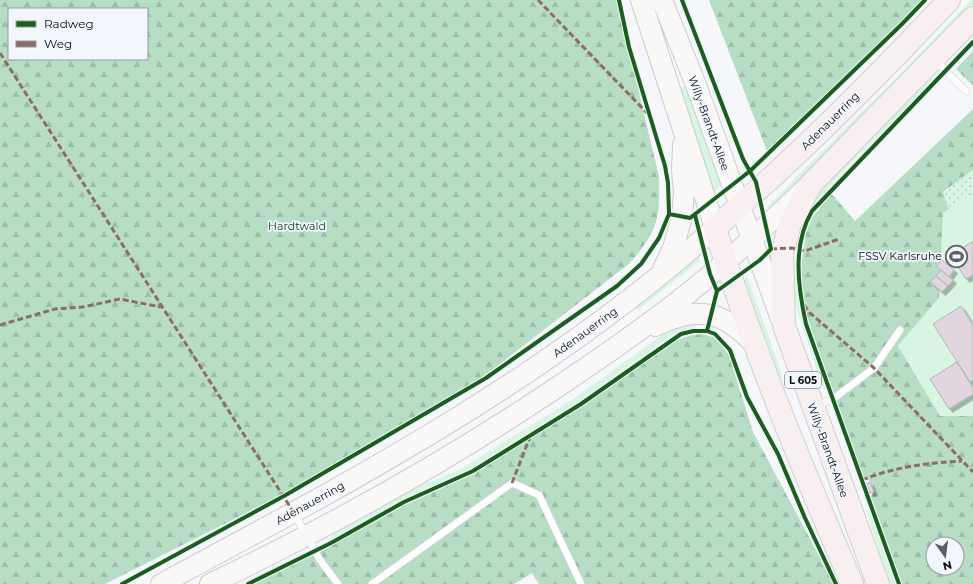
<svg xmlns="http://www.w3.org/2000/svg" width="973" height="584" viewBox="0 0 973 584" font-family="Montserrat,sans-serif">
<defs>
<pattern id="forest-firs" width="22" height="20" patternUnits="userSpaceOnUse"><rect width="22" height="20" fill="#b7dec5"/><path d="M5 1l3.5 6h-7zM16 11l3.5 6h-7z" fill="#9cbda8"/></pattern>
<pattern id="park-dots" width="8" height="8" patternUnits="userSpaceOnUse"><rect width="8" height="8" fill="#d8f5e1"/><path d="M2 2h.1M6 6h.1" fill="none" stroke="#b8d1c0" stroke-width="1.8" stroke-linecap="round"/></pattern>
<filter id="shadow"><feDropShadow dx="3.5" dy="3.5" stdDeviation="0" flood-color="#0004"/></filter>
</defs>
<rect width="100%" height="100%" fill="#f5f7fa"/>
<path fill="#d8f5e1" d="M971,0H973V5L967,12L769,211L768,205L894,80Z
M931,77H936C892,127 837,168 801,224L809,203L827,182L926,80Z
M682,87L688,88L720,179L721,186L713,193L680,89Z
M973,170V416H940L898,346L939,298L943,213L949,209L943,192Z
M699,256L700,261L638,310L635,307Z
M792,256L800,314L827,388L824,390L791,293Z
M747,276L782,374L781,377H777L743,279Z
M689,323L701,324L673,334L579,401L472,468L403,499L329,540L336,530L406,491L459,470L570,401L668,331Z
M870,512L895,584H889L867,513Z"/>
<path fill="url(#forest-firs)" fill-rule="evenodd" d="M0,0H617L659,177C660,220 658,230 630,263L487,374L280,496L105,584H0ZM9,9H147V59H9Z
M709,0H925L896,34L767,151Z
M973,51V86L956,69Z
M973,109V170L943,192L949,209L943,213L939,298L898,346L940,416H973V584H902L871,497L874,492L870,481L864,479L807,317L803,292L801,269L806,232L813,216L832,194L855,221ZM933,544H957V568H933Z
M702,334L716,338L729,355L753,432L834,584H539L532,573L514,584H254L332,545L405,505L475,473L582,406L677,340L688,336Z"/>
<path fill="url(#park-dots)" d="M973,170V193L949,209L943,192Z"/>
<path fill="#e1d5df" stroke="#b6b5b7" filter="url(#shadow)" d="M973,241V275L966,279L951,256Z
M942,260L954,270L949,277L936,266Z
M941,270L953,280L948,286L936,276Z
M936,276L948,286L942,292L930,282Z
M961,306L973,325V380L970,382L933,324Z
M957,362L973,388V394L949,409L930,379Z
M870,482L874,492L870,493L866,484Z"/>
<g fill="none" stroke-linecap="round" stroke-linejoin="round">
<defs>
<path id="service" d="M935,60L966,91
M816,406L833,399L874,368L900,330
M294,513L320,560L338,584
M372,584L512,483L539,495L581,584"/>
<path id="secondary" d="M662,0L696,85L781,319
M663,269L673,248L682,217L684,192L682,170L683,145
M655,326C661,324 668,320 675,318C708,306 732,320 754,344
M161,584C355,480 551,376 715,228L641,0
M210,584C329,527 444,463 553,390C604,356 655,321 702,282C738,252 773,220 806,188"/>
<path id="primary" d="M852,584C802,467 753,350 715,228C797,157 875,79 949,0
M878,584L784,326L782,254L790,224L811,184L973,18"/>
</defs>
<use href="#service" stroke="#cbcccf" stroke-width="8"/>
<use href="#secondary" stroke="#cbcccf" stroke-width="22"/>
<use href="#primary" stroke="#cfd0d2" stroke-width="24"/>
<use href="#service" stroke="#fefefe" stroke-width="7"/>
<use href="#secondary" stroke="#faf7f7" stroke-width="20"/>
<use href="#primary" stroke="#f7eff0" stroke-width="22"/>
<path stroke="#8d6e63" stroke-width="3" stroke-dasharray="6 3" stroke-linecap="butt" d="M538,0L647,113
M0,53L294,513
M771,249L792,248L805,251L839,239
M804,305L810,313L874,368L973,472
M0,325L55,309L83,307L120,299L161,307
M862,480C894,467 927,463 962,461
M512,483L530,437"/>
<defs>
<path id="cycleway" d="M682,0L743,159L756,182L771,249
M669,214L690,218L750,171L902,24L925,0
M695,215L710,274L717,291
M707,331L717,291L760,260L771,249
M122,584L284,496L486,378L617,286L641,264L659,238L669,214L668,183L665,166L629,47L619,0
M248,584L331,543L404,502L473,471L581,404L681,334L693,331H707L715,334L730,350L747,397L778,454L805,518L836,584
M899,584L806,324C798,287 792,245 812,211L973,42"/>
</defs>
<use href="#cycleway" stroke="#f2f7fd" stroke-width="6"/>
<use href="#cycleway" stroke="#1b5e20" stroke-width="4"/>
</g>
<defs>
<symbol id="stadium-ring" viewBox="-11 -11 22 22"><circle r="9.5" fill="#f2f7fd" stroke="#5d5f61" stroke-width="1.5"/><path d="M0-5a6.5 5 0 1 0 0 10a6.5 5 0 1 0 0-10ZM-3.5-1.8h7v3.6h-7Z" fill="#5d5f61"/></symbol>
</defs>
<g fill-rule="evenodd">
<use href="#stadium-ring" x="944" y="244" width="25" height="25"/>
</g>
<g text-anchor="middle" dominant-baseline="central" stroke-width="3.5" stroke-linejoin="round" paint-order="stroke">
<rect fill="#f2f7fd" stroke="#505356" stroke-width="1" x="785" y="372" width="36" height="16" rx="3"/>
<g font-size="10" font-weight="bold" fill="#0b0d0f">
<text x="803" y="380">L 605</text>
</g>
<g font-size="11" fill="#0b0d0f" stroke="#f2f7fd">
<text transform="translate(830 121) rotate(-45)">Adenauerring</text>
<text transform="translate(709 123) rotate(70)">Willy-Brandt-Allee</text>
<text transform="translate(585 332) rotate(-36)">Adenauerring</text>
<text transform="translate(828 450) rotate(70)">Willy-Brandt-Allee</text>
<text transform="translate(310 503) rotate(-29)">Adenauerring</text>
</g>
<g font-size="11" fill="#0d4122" stroke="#f2f7fd">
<text x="297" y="226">Hardtwald</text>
</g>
<g font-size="11" fill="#0b0d0f" stroke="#f2f7fd" text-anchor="end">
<text x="942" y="256">FSSV Karlsruhe</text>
</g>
</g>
<rect x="8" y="8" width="140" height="52" fill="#f2f7fd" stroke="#96999e"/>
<rect x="16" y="21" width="20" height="6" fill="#1b5e20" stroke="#96999e"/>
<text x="44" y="28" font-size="12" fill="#0b0d0f">Radweg</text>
<rect x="16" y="41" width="20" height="6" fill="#8d6e63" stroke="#96999e"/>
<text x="44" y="48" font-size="12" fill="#0b0d0f">Weg</text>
<g transform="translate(945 556) rotate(166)"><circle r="19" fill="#f2f7fd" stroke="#96999e"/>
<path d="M0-3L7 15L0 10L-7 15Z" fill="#5d5f61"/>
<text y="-6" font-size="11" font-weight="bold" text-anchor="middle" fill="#0b0d0f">N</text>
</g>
</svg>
